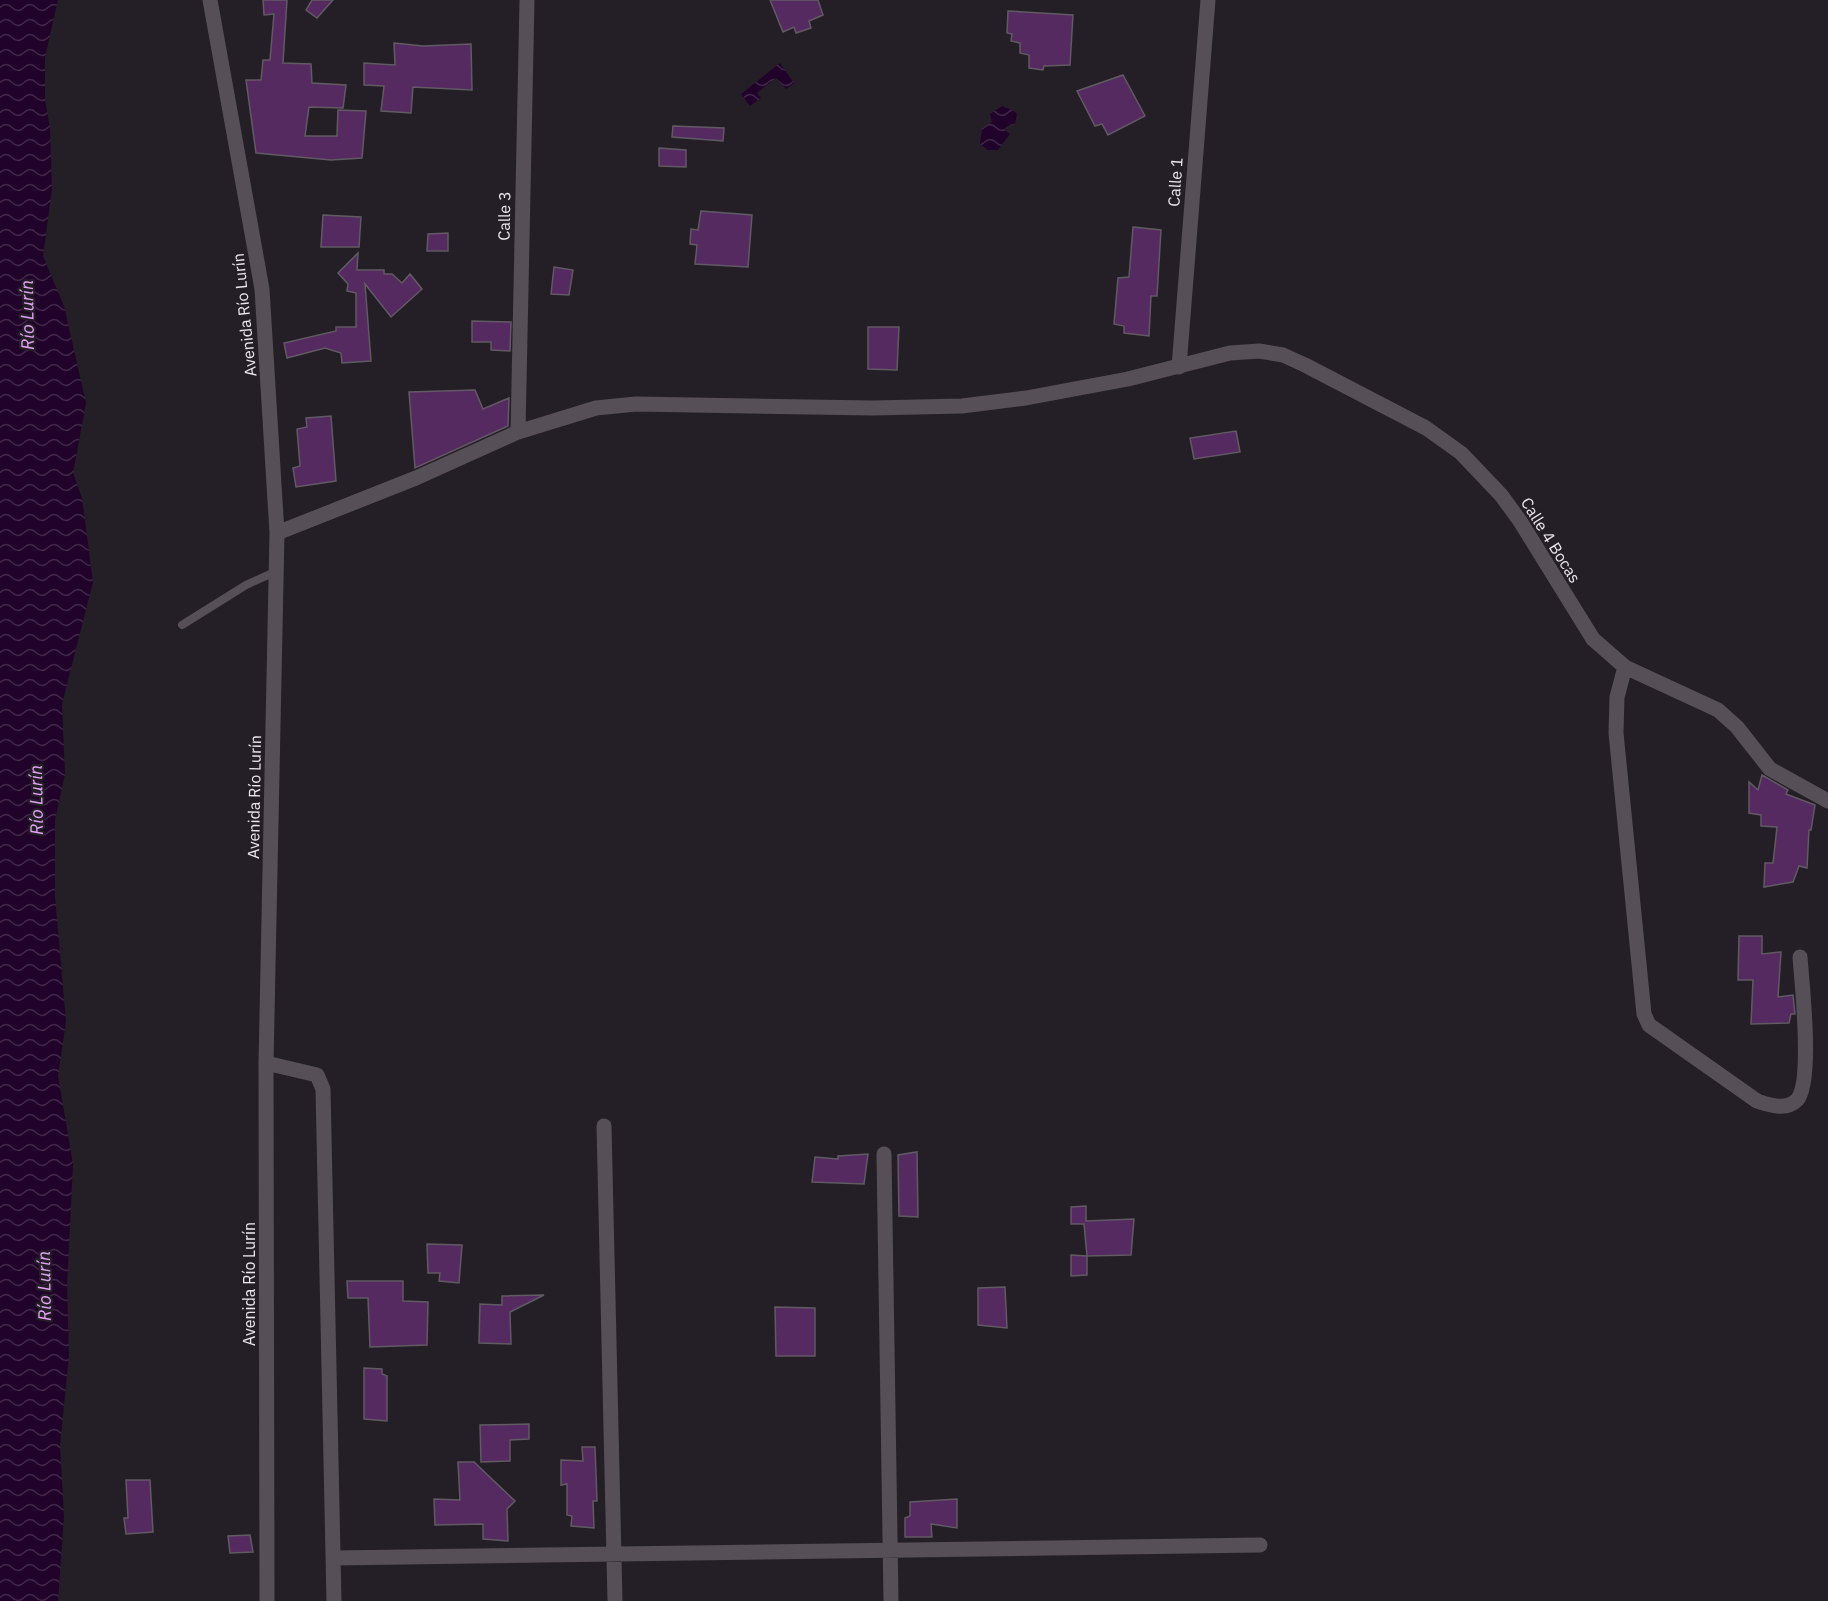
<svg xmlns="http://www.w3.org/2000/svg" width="1828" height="1601" viewBox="0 0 1828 1601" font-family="'IBM Plex Sans',sans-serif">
<defs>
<pattern id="water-waves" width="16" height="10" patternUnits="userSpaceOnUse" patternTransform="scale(1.5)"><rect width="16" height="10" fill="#21022a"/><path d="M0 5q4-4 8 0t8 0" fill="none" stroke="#412749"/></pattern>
</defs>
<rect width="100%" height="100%" fill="#241e26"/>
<path fill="url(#water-waves)" d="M0,0H58L45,57V99L50,128L52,189L43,256L64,306L86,403L73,473L82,498L93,582L62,704L65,774L55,820V897L66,1021L58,1076L73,1164L67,1286L69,1356L60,1445L64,1516L58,1601H0Z
M780,63L794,83L786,89L776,78L757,93L761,98L750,106L741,94Z
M1002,106L1014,111L1017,114L1015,124L1006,127L1005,130L1010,134L998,150H988L980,144L982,128L992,122L990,114Z"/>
<path fill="#552a61" stroke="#615a63" stroke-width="1.5" d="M263,0H287L283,63L311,64L312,83L346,85L343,108L309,107L305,136H337L338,110L366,111L362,158L331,160L256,153L246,80H261L263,60H270L274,14L264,15Z
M312,0H333L317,18L306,10Z
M770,0H818L823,15L809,21L811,28L796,33L794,27L783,32Z
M1008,11L1073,15L1070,65L1044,66L1043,70L1029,68V55L1020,53V43L1011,41L1012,34L1007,33Z
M394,43L423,46L471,44L472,90L413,87L411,113L381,111L384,86L364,85V63L395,65Z
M1123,75L1145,116L1108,135L1102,124L1095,126L1077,91Z
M673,126L724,128L723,141L672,137Z
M659,148L686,150V167L659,166Z
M701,211L752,215L748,267L695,264L697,245L690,244L691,229L698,230Z
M323,215L361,217L359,247H321Z
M1133,227L1161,230L1157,296H1151L1149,336L1124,333V326L1114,324L1118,278L1129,277Z
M448,233V251H427L428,234Z
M358,253L357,270H384V274H392L402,283L410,274L422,289L391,317L365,284L371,361L342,363L341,353L325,348L287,358L284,343L336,331V327H356V293L347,291L348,284L338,273Z
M554,267L573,270L569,295L551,294Z
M472,321L511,322L510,351L491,350V342H472Z
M868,327H899L897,370L868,369Z
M475,390L483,409L509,398L508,426L415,468L409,392Z
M331,416L336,481L296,487L293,468L300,466L297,429L307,427L306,418Z
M1236,431L1240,452L1194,459L1190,438Z
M1762,775L1788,790L1786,794L1815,805L1811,830H1809L1807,868L1799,866L1793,882L1764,887L1765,863H1773L1777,827L1761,826V815L1749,813V782L1758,790Z
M1739,936H1762V954L1781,952L1778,997L1793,995L1795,1014H1791L1789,1023L1751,1024L1753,980H1738Z
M917,1152L918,1217L899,1216L898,1155Z
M868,1154L864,1184L812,1182L815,1157L838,1159V1156Z
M1086,1206V1221L1134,1219L1131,1255L1087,1256L1084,1224H1071V1207Z
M427,1244L462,1245L459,1283L439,1281L440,1273H428Z
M1071,1255L1087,1256V1275L1071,1276Z
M347,1281H403V1301L428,1302L427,1345L370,1347L368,1298H348Z
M1005,1287L1007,1328L978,1325V1288Z
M544,1295L510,1312L511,1344L479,1343L480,1304L502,1305V1296Z
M775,1307L815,1308V1356H776Z
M364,1368L382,1369V1374L387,1376V1421L364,1419Z
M529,1424V1439L510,1440V1461L481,1462L480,1425Z
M582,1447H595L597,1501H593L594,1528L571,1526L572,1516L567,1515V1484L561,1485V1460L583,1461Z
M458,1462H474L515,1501L507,1509L508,1541L483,1539V1524L435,1525L434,1499L460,1500Z
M126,1480H150L153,1532L126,1534L124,1518H128Z
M957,1499V1528L931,1524L932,1537H905V1518L910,1516V1502Z
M250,1535L253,1552L230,1553L228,1536Z"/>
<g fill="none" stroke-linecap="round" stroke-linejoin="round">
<path stroke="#564f58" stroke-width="8" d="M182,625L246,585L277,571"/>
<path stroke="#564f58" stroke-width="15" d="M210,0L262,289L277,533L266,1063L267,1601
M1179,367L1208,0
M518,432L527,0
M277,533L416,478L518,432L596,408L636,404L873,408L962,406L1026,398L1128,379L1230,353L1259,351L1283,355L1305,365L1426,428L1461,453L1501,495L1520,521L1593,639L1625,667L1718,710L1737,727L1770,769L1828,801
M1625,667L1617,697L1616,733L1644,1014L1649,1025L1757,1101C1770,1105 1786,1111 1797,1100C1813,1082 1802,984 1800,957
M266,1063L317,1075L323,1089L334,1601
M604,1126L615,1601
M884,1154L891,1601
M334,1558L1260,1545"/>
</g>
<g text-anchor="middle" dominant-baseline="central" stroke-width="4.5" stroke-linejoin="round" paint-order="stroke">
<g font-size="16" fill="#eae6ec" stroke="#241e26">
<text transform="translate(1175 182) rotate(-86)">Calle 1</text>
<text transform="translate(504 216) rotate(-89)">Calle 3</text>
<text transform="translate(244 315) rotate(-96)">Avenida Río Lurín</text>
<text transform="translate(1551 540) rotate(58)">Calle 4 Bocas</text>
<text transform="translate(254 797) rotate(-89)">Avenida Río Lurín</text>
<text transform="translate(249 1284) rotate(-90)">Avenida Río Lurín</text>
</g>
<g font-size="18" font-style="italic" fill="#e3a2f6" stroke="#241e26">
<text transform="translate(27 315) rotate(-91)">Río Lurín</text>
<text transform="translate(36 800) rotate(-91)">Río Lurín</text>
<text transform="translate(44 1286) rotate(-91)">Río Lurín</text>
</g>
</g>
</svg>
